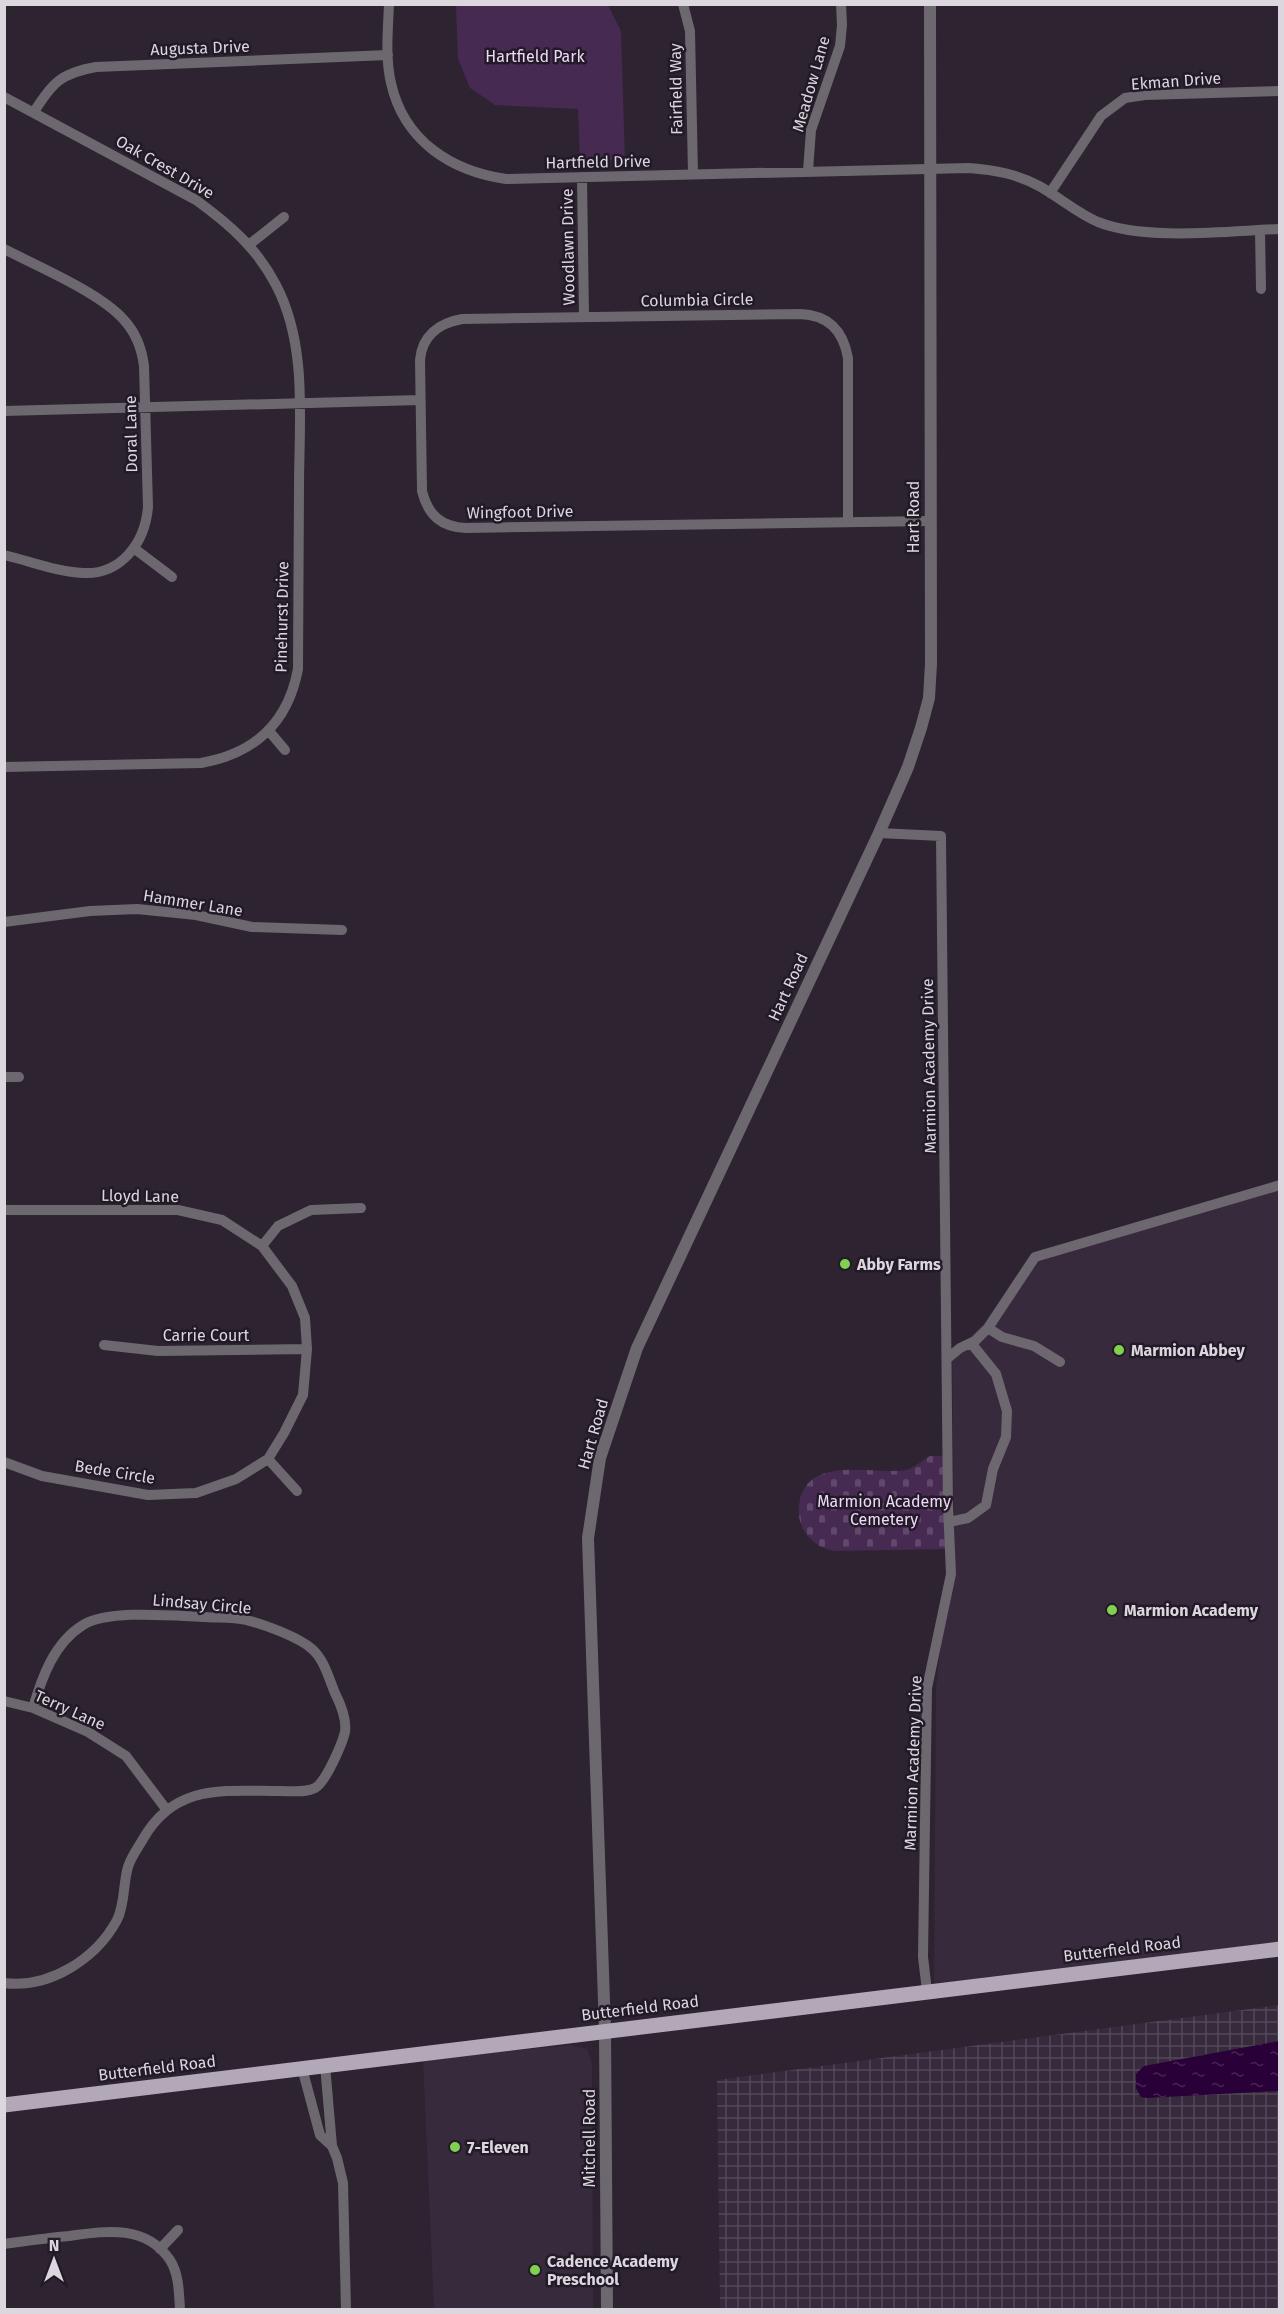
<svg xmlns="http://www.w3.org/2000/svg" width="1284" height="2314" viewBox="0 0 1284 2314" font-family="'Fira Sans',sans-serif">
<defs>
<pattern id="industrial-grid" width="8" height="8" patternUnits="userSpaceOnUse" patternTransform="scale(1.5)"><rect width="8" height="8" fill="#372a3d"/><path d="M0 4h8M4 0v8" fill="none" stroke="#534859"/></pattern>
<pattern id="cemetery-stones" width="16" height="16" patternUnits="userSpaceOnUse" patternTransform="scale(1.5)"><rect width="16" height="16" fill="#462a52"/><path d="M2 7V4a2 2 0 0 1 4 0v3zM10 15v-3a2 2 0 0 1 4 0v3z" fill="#60486a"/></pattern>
<pattern id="water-ripples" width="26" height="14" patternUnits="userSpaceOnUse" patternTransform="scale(1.5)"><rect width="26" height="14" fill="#2a0039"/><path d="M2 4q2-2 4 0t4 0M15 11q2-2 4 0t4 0" fill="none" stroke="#482455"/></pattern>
</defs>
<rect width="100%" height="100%" fill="#2d2331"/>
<path fill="#372a3d" d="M1279,1182V1944L934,1983L936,1687L954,1533L952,1348L968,1338L983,1325L1032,1253Z
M571,2045L587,2049L592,2064L593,2309H434L423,2059Z"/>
<path fill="url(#industrial-grid)" d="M1279,2005V2309H720L717,2080Z"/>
<path fill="url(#cemetery-stones)" d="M930,1456H945L947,1549L835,1551C822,1549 812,1543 805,1532C799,1523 797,1511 800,1500C810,1455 872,1475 906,1470C914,1468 923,1460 930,1456Z"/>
<path fill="#462a52" d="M456,5H608L621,31L625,160L580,161L578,109L495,105L470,88L458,59Z"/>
<path fill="url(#water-ripples)" d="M1279,2041V2091L1147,2098L1141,2097L1136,2088V2074L1144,2066Z"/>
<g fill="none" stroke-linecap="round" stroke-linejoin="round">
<path stroke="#6d686f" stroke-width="10" d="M389,4C388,30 385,57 391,83C404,141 451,171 506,179L969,168C995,170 1017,174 1039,186C1059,197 1077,213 1098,222C1146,241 1227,231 1280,229
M683,4L690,31L693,174
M4,97L196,200C229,224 257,248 276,285C308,346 299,421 299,487C299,548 298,609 298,669C288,723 254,754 201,763L4,767
M34,112C52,83 61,73 96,67L388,55
M808,171L811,130L840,46L842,25L841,4
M582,177L584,316
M1050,193L1101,116L1125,98L1145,95L1280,91
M1260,230L1261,289
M250,244L284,217
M4,249C37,266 101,293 124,320C136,333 142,350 144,366L148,507C145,543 121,575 83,573C57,572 30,561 4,555
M4,411L420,400
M848,522V358C843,330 828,315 800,314L462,319C439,323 422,336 420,360L422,491C428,515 441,527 466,528L930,521
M135,549L172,577
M269,731L285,750
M879,833L941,836L948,1506L951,1574L927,1688L923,1957L927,1991
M4,922L90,911L137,909L196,915L252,927L342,930
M4,1077H19
M4,1210H178L222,1220L262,1246L292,1286L305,1318L307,1349L303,1395L284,1433L268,1459L236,1479L196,1493L148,1495L42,1476L4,1462
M262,1246L278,1226L311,1210L361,1208
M988,1328L1002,1337L1034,1346L1060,1362
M104,1345L158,1351L307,1349
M948,1358L960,1348L975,1341L988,1328L1035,1257L1280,1185
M268,1459L297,1491
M949,1522L968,1518L986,1505L993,1469L1006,1437L1007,1411L996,1374L971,1343
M4,1701L33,1708L88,1732L126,1756L166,1809
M4,1983C49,1989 96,1959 117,1920C125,1905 123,1883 128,1867C131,1857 138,1848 143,1839C175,1783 224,1791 280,1791C291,1791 305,1793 315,1788C326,1782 342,1744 345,1732C347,1719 341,1705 335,1693C329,1679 324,1659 312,1649C299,1637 263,1624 246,1620C233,1617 218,1618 205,1617C176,1616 108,1609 83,1625C54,1643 42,1677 33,1708
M325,2065L332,2146
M302,2068L320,2135L332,2146L337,2158L343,2183L346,2310
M4,2244C26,2241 47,2238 69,2236C105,2231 146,2224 170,2260C179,2274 179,2293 180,2310
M160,2249L178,2230"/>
<path stroke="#6d686f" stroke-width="12" d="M607,2310L605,2030L588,1538L600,1458L637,1348L879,833L908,767L921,728L929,698L931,664L930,4"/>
<path stroke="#b2a8b7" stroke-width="15" d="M4,2105L1280,1949"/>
</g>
<g fill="#82d04f" stroke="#231a27" stroke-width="2">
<circle cx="845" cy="1264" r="6"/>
<circle cx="1119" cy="1350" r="6"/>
<circle cx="1112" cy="1610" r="6"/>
<circle cx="455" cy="2147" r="6"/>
<circle cx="535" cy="2270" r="6"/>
</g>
<g text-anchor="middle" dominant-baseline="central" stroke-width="5" stroke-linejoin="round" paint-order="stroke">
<g font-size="16" fill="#dcd6df" stroke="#231a27">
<text transform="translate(200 48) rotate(-2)">Augusta Drive</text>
<text transform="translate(1176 81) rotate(-4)">Ekman Drive</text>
<text transform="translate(811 84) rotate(-74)">Meadow Lane</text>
<text transform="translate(676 89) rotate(-91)">Fairfield Way</text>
<text transform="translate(598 162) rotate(-1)">Hartfield Drive</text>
<text transform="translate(165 167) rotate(30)">Oak Crest Drive</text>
<text transform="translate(568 247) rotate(-91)">Woodlawn Drive</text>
<text transform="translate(697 300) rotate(-1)">Columbia Circle</text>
<text transform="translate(131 434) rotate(-91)">Doral Lane</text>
<text transform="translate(520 512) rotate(-1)">Wingfoot Drive</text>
<text transform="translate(913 517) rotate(-90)">Hart Road</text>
<text transform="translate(282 617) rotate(-89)">Pinehurst Drive</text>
<text transform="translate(193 903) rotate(9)">Hammer Lane</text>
<text transform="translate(788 987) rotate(-65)">Hart Road</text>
<text transform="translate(929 1066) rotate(-91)">Marmion Academy Drive</text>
<text transform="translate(140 1196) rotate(1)">Lloyd Lane</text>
<text x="206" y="1335">Carrie Court</text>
<text transform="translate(593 1434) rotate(-74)">Hart Road</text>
<text transform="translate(115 1472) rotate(9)">Bede Circle</text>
<text transform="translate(202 1604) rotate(5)">Lindsay Circle</text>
<text transform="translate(70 1710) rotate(24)">Terry Lane</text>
<text transform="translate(913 1763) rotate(-88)">Marmion Academy Drive</text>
<text transform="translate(1122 1949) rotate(-7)">Butterfield Road</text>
<text transform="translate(640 2008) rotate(-7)">Butterfield Road</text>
<text transform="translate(157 2068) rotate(-7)">Butterfield Road</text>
<text transform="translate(589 2138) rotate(-90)">Mitchell Road</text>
</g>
<g font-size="16" fill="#efd7fa" stroke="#231a27">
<text x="535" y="56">Hartfield Park</text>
<text x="884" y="1501">Marmion Academy<tspan x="884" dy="18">Cemetery</tspan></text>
</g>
<g font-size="16" font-weight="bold" fill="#dcd6df" stroke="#231a27" text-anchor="start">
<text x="857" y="1264">Abby Farms</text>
<text x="1131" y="1350">Marmion Abbey</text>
<text x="1124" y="1610">Marmion Academy</text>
<text x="467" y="2147">7-Eleven</text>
<text x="547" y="2261">Cadence Academy<tspan x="547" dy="18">Preschool</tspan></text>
</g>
</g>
<rect width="1284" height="2314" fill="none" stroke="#dcd6df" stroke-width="12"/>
<g transform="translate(54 2260)" stroke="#231a27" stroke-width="4.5" paint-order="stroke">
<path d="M0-4.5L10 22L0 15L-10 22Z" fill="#dcd6df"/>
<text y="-9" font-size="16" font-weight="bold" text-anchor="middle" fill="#dcd6df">N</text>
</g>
</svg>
